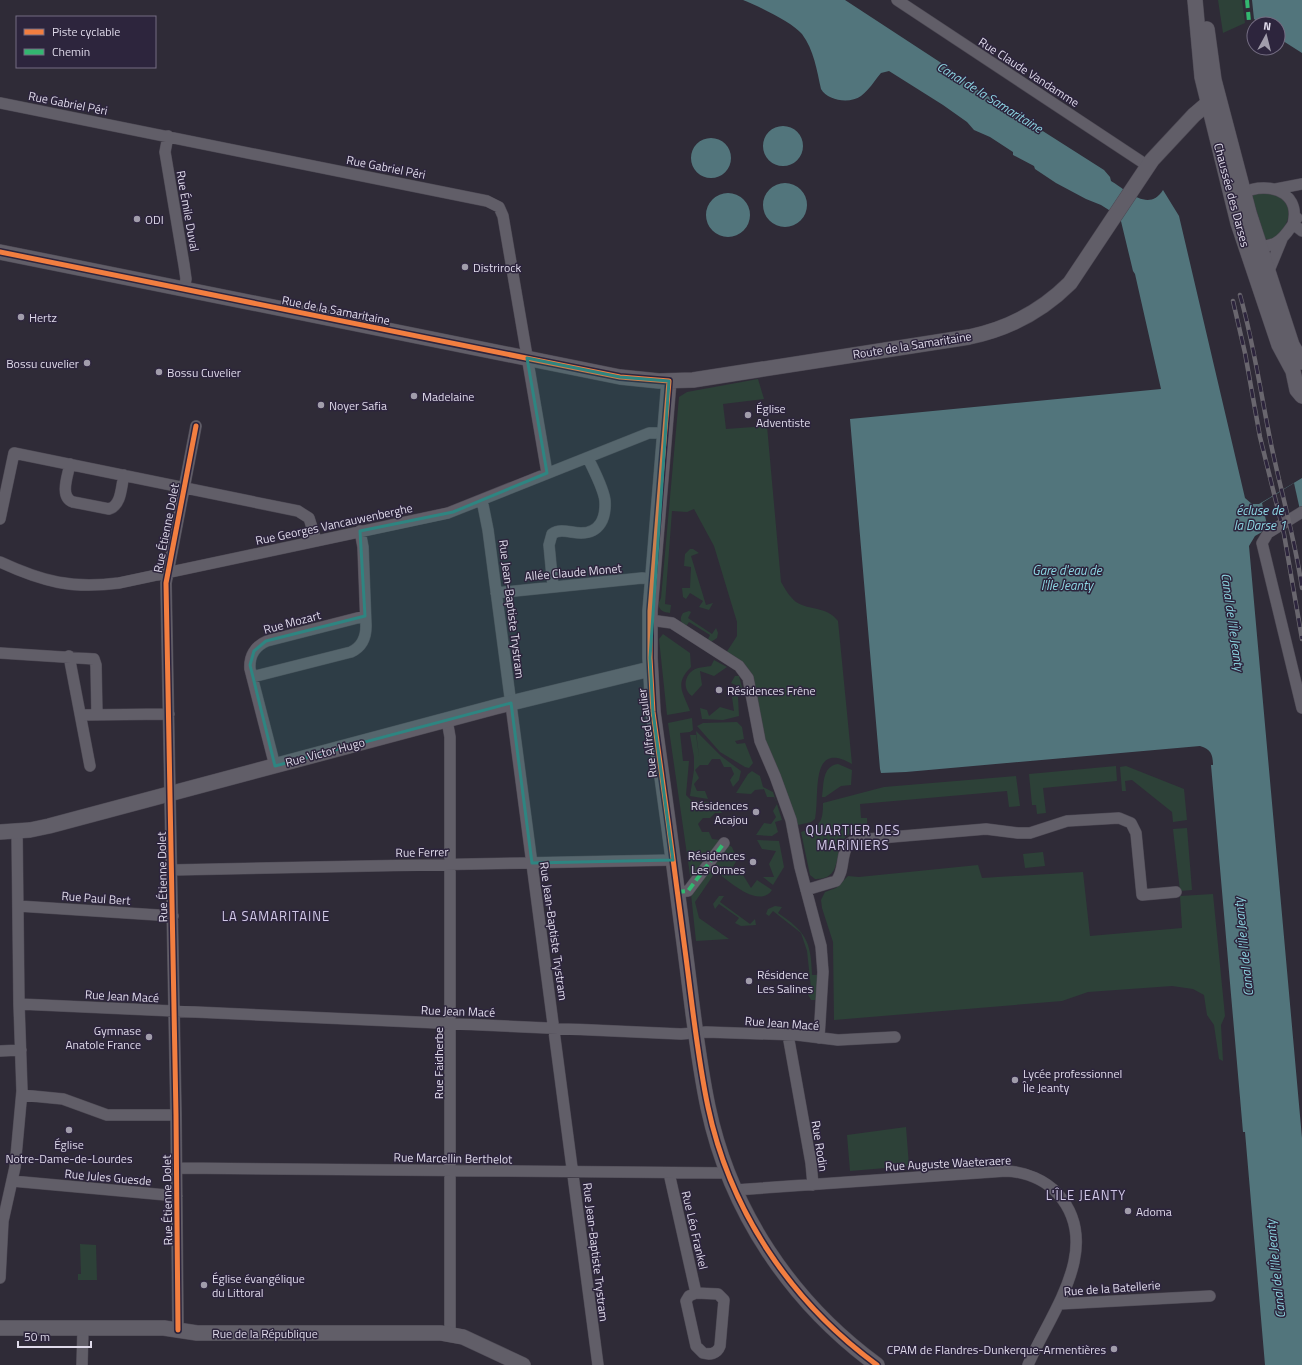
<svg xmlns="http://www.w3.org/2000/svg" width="1302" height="1365" viewBox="0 0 1302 1365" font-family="'Titillium Web',sans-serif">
<rect width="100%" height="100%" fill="#2f2b37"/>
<path fill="#2d4138" d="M1218,0H1242L1245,23L1223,33Z
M1273,193C1297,206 1290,220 1277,238L1268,240L1265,238L1252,196L1254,194Z
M758,379L764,399L723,404L726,429L767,426L781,582C785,589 789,596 796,602C810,611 827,606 838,621L852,764C809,739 820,795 815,819L811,822L798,825L766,746L755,685L751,674L726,653L737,636V622L714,546L694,509L687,512L672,511L665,604L671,605L670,613C663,612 660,611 658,604L661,598L679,397L687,392Z
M690,549H693L699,553L691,556L706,605L713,603L709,610L699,607L703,601L690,593L686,599L683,597L682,588H690L691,567L684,566L685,554Z
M689,611L691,612L688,618L712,634L716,628L718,633L717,638L711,642L707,641L710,635L689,622L685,628C681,622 679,619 683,613Z
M663,634L690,653L691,667C674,684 683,692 690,711L667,715L659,639Z
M714,660L727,667L714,676L700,671L702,685L692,696C681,688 685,672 698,668C702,667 706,667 711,666Z
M735,676H739L744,695L738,697L739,716L723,720L702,719L700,708L707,710L709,716L720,707L734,711L732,697L742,688L731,683Z
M692,718L693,730L690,732L680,733L683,761H689L686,795L691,800L717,803L722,813H715L710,818H703L698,824L702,832H709L712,839L720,840L691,882L668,723Z
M737,722L742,727L744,739L735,741L737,744L745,743L753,763L749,768L745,767L720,752L697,726L703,723Z
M696,731L721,756L741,771L739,780L733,787L730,780L734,774L731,767H724L720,759H712L708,765H700L695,770L699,778L694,784L697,791H705L708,799L690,796L694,770V757L690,735H696L699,756Z
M838,764L852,770L851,785L841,786L825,797H822C824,784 822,766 838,764Z
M1116,766L1117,781L1043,788L1046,813L1037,814L1036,805H1032L1029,774Z
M1126,766L1184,789L1187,820L1173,822L1172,812L1132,780L1125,781L1126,791H1122L1120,767Z
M752,771L760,776L763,787L773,792L782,820L775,822L778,832L772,836L756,835L764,823L771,824L776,817L773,811L777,804L774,797H767L764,789L755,790L751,794L736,793L748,774Z
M1016,776L1020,806L1009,807L1007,791L860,804L861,818H867V832C821,828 854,880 815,879L810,875L801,832C820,826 823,823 823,803L884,787Z
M1187,828L1192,890L1180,891L1173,829Z
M757,840L779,841L784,867L773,885L763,877H774L769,864L776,851L762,849Z
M727,844L732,847L737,860L729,873L743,875L751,888L757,880L772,890C758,911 723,876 711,867Z
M1043,852L1045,866L1025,868L1023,854Z
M978,865L982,878L1083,872L1090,936L1182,928L1180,896L1213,894L1225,1016L1221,1025L1223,1061L1219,1059L1214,1025L1207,1015L1204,995L1193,989L1172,986L1088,992L1062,1001L834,1020L833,942L822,908L821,900L825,892L836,888L848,876L859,877Z
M709,870L714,874L695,902L699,918L729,939L696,941L691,894Z
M719,896H724L720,902L750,924L755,919L756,925L741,926L735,923L739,918L719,904L715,909L713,904Z
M775,906L782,907L778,913C806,932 811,941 812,975H818L816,1000H811L805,989L811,988L807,951L801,933L773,911L769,916L766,914L768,909Z
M906,1127L909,1166L850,1171L847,1135Z
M80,1244L96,1245L97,1280H78V1274H81Z"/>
<path fill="#52757c" d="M743,0H845L952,70L961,79L1104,170L1110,177L1111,181C1126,190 1149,213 1163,190L1179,216L1245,498L1252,504H1259L1302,478V509L1255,536L1249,546L1302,1138V1365H1265L1245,1132H1243L1211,765H1213C1213,755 1211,749 1200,746L906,772L881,773L880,769L850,419L1161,389L1135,274L1133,271L1120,217L1101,205L1086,199L1056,183L1035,169L1034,166L1013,155V152L990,137L974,130L967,122L943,105L889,71L881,73C874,81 870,89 861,96C850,104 828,101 821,89C817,71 814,50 802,34C792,22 758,6 743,0Z
M1252,0H1302V53L1280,39L1278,36V24H1261L1254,19Z
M763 146a20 20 0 1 1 40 0a20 20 0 1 1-40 0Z
M691 158a20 20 0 1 1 40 0a20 20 0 1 1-40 0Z
M763 205a22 22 0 1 1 44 0a22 22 0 1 1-44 0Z
M706 215a22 22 0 1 1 44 0a22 22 0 1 1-44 0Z"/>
<path fill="#2f2b37" d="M1294,483L1300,510L1268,529L1262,503Z"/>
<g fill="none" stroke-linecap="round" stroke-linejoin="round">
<defs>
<path id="street" d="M897,0L1148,166
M0,103L487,201L499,207L503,216L547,473
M168,136L165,152L184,265L186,279L184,290
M1276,189L1302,184
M1238,196C1262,179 1302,189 1293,224
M1293,224L1302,231
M1254,244C1276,252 1287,234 1297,218
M1268,273L1282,239
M70,464C68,475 59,497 73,502L109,509C122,505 121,486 124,475
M482,500L488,530L598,1365
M1302,512L1268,533L1262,543L1302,708
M0,519L14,453L298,511L309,518L316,540
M0,562C43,582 72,589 119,583L448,513L649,433H665
M553,587L549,545L552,534C561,528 571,533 581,533C600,533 606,518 605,501C604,489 593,469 588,458
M496,593L642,578L653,579
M650,620L672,623L739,666L748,678L760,741L775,776L791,820L800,867L821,946L823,972L819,1038
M0,653L94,659L96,665L97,715
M69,656L90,766
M252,677L351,652C362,647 366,638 366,626L363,547L360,531
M81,715L169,714
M447,720L450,737V1334
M275,766L250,669C249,656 255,646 267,641L365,616
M172,870L673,860
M806,890L836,881C847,869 838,845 856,840L986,829L1018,833H1030L1067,821L1119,818L1131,823L1136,833L1142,895L1176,892
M677,892L688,891L724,843
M18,906L173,916
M19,1004L681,1034L706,1032L797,1035L838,1040L895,1037
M788,1035L811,1163L813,1185
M0,1051L21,1050
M22,1095L63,1099L107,1115H176
M177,1168L728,1173
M669,1173L696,1293
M12,1181L177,1196
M735,1190L1006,1171C1026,1172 1045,1180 1058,1194C1105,1247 1049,1315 1028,1365
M0,1278L3,1221L15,1167L22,1091L19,1004L17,831
M696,1293L718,1294L724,1300L720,1346C717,1354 710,1355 703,1353L696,1346L686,1301L689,1296Z
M1059,1304L1210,1296
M178,1330L176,1115L166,583L196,426
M82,1365L83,1329"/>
<path id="secondary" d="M1195,0L1202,77L1238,223L1279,345L1293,371L1297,390L1302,396
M1207,29L1214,80L1249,213L1292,345L1302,362
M0,252L620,377L659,381L693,380L969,337C1008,329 1042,311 1070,283L1152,160L1194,115L1208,103
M669,381L650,611V658L653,712C664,791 675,871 685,950C692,1002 697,1055 708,1107C730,1211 791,1302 877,1365
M0,832L30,830L49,826L495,707L650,669
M0,1328H164L197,1333H441L463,1337L523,1365"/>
</defs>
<use href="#street" stroke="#4c4853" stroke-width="12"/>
<use href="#secondary" stroke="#4c4853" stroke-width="16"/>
<use href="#street" stroke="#615e68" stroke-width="11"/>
<use href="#secondary" stroke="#615e68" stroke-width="15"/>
<defs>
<path id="rail" d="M1240,295C1254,344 1261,395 1271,444C1281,492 1295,539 1302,588
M1233,301L1245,353L1260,437L1284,534L1302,639"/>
</defs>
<use href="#rail" stroke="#69666e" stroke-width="4.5"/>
<use href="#rail" stroke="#2d253d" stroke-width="3" stroke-dasharray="9" stroke-linecap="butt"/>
<path stroke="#33b770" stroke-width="4" stroke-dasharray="8 4" stroke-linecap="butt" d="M1247,0L1249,22
M677,892L688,891L724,843"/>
<defs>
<path id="cycleway" d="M0,252L620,377L669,381L650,611V658L653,712C664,791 675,871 685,950C692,1002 697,1055 708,1107C730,1211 791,1302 877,1365
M178,1330L176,1115L166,583L196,426"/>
</defs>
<use href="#cycleway" stroke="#2d253d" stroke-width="8"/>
<use href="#cycleway" stroke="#f27e40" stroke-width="5"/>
</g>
<path fill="#2e8581" fill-opacity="0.2" stroke="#2e8581" stroke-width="3" stroke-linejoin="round" d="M527,358L620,377L669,381L650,658L653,712L673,860L532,863L511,703L275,766L250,665L254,651L266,641L365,616L360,531L453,512L547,473Z"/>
<g fill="#a19dab" stroke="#2d253d" stroke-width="1.5">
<circle cx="137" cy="219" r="4"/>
<circle cx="465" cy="267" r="4"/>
<circle cx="21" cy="317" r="4"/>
<circle cx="87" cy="363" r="4"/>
<circle cx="159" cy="372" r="4"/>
<circle cx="414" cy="396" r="4"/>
<circle cx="321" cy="405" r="4"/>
<circle cx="748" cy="415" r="4"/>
<circle cx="719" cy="690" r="4"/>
<circle cx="756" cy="812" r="4"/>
<circle cx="753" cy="862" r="4"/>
<circle cx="749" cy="981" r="4"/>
<circle cx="149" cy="1037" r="4"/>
<circle cx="1015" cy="1080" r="4"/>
<circle cx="69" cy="1130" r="4"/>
<circle cx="1128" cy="1211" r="4"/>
<circle cx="204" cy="1285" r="4"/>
<circle cx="1114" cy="1349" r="4"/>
</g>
<g text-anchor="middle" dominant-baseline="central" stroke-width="3" stroke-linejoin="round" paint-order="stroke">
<g font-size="12" fill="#dfdaea" stroke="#2d253d">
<text transform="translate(1029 72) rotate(33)">Rue Claude Vandamme</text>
<text transform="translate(68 103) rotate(11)">Rue Gabriel Péri</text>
<text transform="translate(386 167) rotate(11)">Rue Gabriel Péri</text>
<text transform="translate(1232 195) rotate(75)">Chaussée des Darses</text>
<text transform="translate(188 211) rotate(80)">Rue Émile Duval</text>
<text transform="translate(336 310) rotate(11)">Rue de la Samaritaine</text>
<text transform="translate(912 345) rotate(-9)">Route de la Samaritaine</text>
<text transform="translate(334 524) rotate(-12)">Rue Georges Vancauwenberghe</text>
<text transform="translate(166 528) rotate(-79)">Rue Étienne Dolet</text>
<text transform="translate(573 572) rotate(-5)">Allée Claude Monet</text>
<text transform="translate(512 609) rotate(83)">Rue Jean-Baptiste Trystram</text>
<text transform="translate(292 622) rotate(-15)">Rue Mozart</text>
<text transform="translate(647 733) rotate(-97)">Rue Alfred Caulier</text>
<text transform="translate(325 752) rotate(-15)">Rue Victor Hugo</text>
<text transform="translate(422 852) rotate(-1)">Rue Ferrer</text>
<text transform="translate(162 877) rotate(-91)">Rue Étienne Dolet</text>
<text transform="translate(96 898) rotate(4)">Rue Paul Bert</text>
<text transform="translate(554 931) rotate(82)">Rue Jean-Baptiste Trystram</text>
<text transform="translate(122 996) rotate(3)">Rue Jean Macé</text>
<text transform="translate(458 1011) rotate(2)">Rue Jean Macé</text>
<text transform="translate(782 1023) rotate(4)">Rue Jean Macé</text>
<text transform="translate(438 1063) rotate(-90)">Rue Faidherbe</text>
<text transform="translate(820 1146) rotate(81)">Rue Rodin</text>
<text transform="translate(453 1158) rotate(1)">Rue Marcellin Berthelot</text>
<text transform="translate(948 1163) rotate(-3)">Rue Auguste Waeteraere</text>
<text transform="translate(108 1177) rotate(5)">Rue Jules Guesde</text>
<text transform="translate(167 1200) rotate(-91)">Rue Étienne Dolet</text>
<text transform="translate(695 1230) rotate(77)">Rue Léo Frankel</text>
<text transform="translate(596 1252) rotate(83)">Rue Jean-Baptiste Trystram</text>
<text transform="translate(1112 1288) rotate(-4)">Rue de la Batellerie</text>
<text x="265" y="1333">Rue de la République</text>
</g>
<g font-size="12" fill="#dfdaea" stroke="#2d253d" text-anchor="start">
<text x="145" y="219">ODI</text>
<text x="473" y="267">Distrirock</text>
<text x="29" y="317">Hertz</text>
<text x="79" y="363" text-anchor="end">Bossu cuvelier</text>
<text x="167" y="372">Bossu Cuvelier</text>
<text x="422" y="396">Madelaine</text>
<text x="329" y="405">Noyer Safia</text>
<text x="756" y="408">Église<tspan x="756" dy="14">Adventiste</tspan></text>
<text x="727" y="690">Résidences Frêne</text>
<text x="748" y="805" text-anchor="end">Résidences<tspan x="748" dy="14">Acajou</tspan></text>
<text x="745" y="855" text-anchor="end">Résidences<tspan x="745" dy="14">Les Ormes</tspan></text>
<text x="757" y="974">Résidence<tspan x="757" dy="14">Les Salines</tspan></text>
<text x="141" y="1030" text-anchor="end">Gymnase<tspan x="141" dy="14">Anatole France</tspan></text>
<text x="1023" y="1073">Lycée professionnel<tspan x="1023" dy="14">Île Jeanty</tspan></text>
<text x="69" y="1144" text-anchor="middle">Église<tspan x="69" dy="14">Notre-Dame-de-Lourdes</tspan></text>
<text x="1136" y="1211">Adoma</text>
<text x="212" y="1278">Église évangélique<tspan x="212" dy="14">du Littoral</tspan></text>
<text x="1106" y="1349" text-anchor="end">CPAM de Flandres-Dunkerque-Armentières</text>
</g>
<g font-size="13" font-style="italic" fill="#8cd5e1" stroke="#2d253d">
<text transform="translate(990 97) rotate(32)">Canal de la Samaritaine</text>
<text x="1260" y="510">écluse de<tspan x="1260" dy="15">la Darse 1</tspan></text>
<text x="1067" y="570">Gare d'eau de<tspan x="1067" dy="15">l'Île Jeanty</tspan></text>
<text transform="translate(1233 622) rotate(82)">Canal de l'Île Jeanty</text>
<text transform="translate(1243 947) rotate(-96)">Canal de l'Île Jeanty</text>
<text transform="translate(1275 1269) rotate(-96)">Canal de l'Île Jeanty</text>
</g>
<g font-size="13" letter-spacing="1" fill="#d1c8e7" stroke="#2d253d">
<text x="853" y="830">QUARTIER DES<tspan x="853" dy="15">MARINIERS</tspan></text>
<text x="276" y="916">LA SAMARITAINE</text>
<text x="1086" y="1195">L'ÎLE JEANTY</text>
</g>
</g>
<rect x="16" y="16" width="140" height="52" fill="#2d253d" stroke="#746d82"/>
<rect x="24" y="29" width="20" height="6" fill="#f27e40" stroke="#746d82"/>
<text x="52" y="36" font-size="12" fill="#dfdaea">Piste cyclable</text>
<rect x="24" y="49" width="20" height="6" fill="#33b770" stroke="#746d82"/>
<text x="52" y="56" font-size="12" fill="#dfdaea">Chemin</text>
<g transform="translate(1266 36) rotate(7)"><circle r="19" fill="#2d253d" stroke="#746d82"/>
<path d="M0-3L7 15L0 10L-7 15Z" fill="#a19dab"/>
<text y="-6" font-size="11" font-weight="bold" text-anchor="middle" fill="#dfdaea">N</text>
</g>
<path d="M18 1341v6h73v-6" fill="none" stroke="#dfdaea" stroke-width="2"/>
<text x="24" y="1341" font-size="12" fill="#dfdaea" stroke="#2d253d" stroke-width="3" paint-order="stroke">50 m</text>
</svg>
